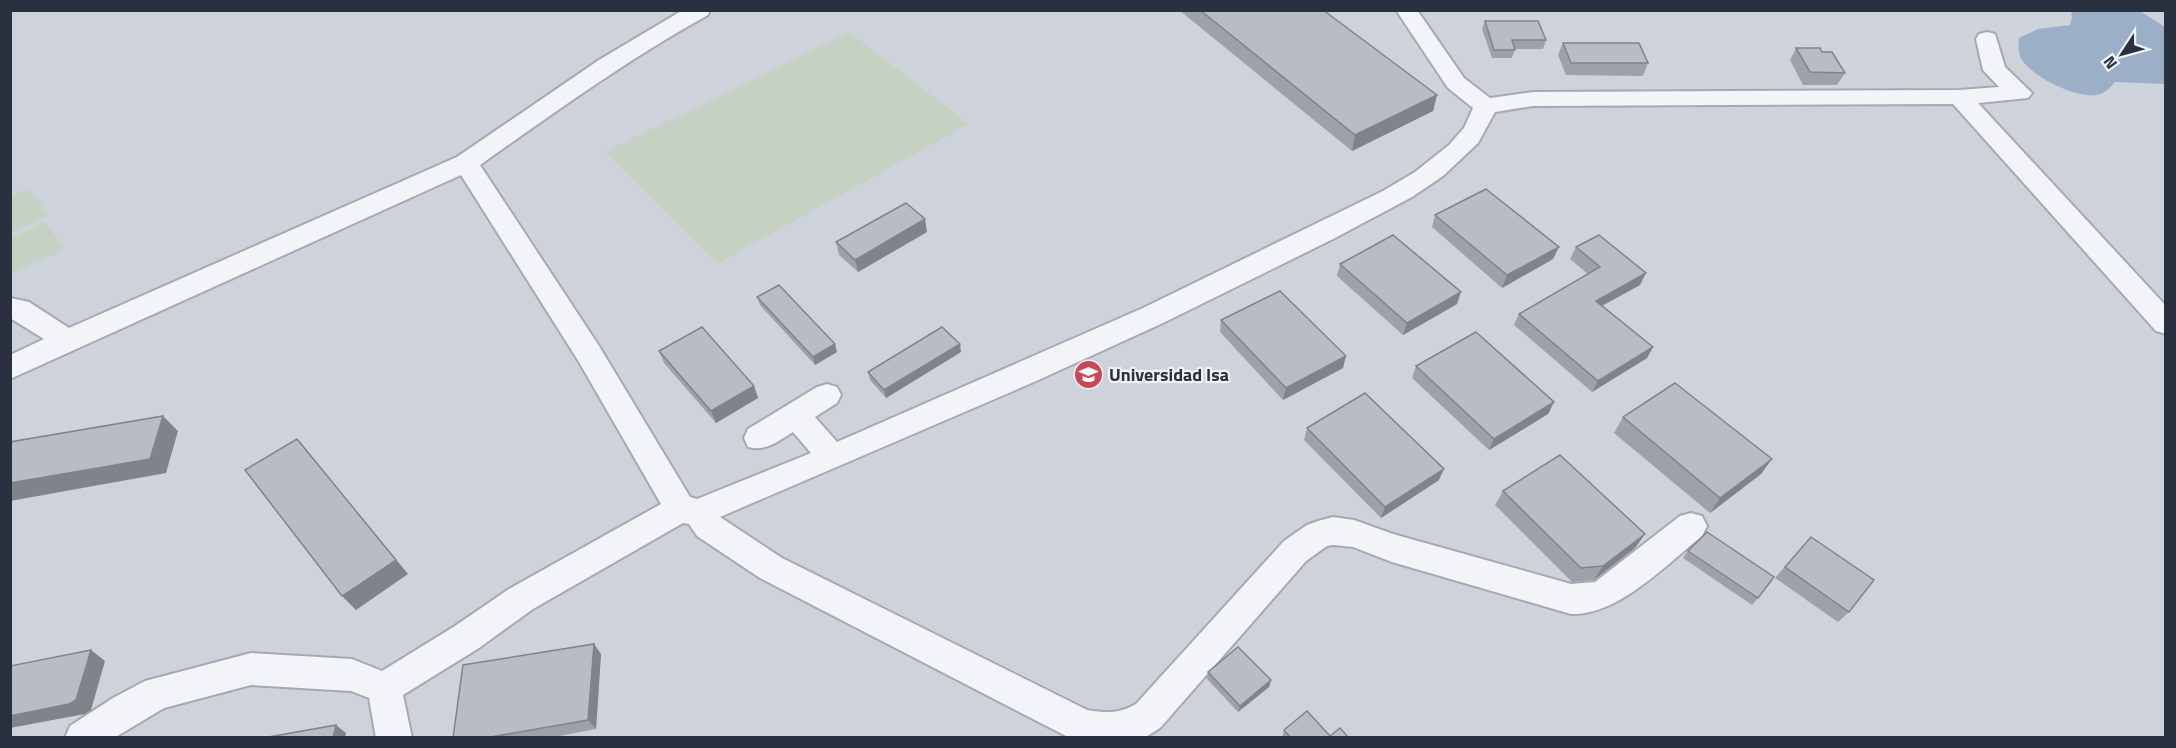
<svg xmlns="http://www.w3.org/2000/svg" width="2176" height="748" viewBox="0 0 2176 748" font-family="'Titillium Web',sans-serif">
<rect width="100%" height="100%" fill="#e0e3e8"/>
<path fill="#ced2da" d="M11,11H2165V737H11Z"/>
<path fill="#c5d2c1" d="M849,32L969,124L717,264L605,152Z
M30,188L48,216L11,233V196Z
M45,222L65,249L11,275V238Z"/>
<path fill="#9bafc8" d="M2071,11H2140L2165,27V84L2115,82C2110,88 2104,94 2096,95C2076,98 2034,78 2022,60C2018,54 2018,45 2019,38L2038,29L2070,25L2072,18Z"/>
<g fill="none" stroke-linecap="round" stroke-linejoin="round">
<defs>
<path id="minor" d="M683,10H710L708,15C628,59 554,113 480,165L599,346L690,497L697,499L811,453L793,432C778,441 766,452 748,447L744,438L748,429L817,387L827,384L837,387L841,395L837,403L815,417L837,442L1143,308L1383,191L1415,172L1449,145L1464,128L1473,108L1448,88L1396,10H1417L1464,78L1490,98L1533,92L1959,90L1999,87L1983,70L1976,39L1979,34L1987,32L1995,34L2005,67L2032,93L2028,98L1978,103L2166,306V334L2156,331L1953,104L1533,106L1495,112L1478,143L1443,176L1412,197L1333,239L1163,323L1034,382L720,517L782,558L1087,710C1106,713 1119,714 1136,704L1284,541L1307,525L1318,521L1333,517L1354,520L1393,534L1571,584L1595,582L1680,516L1691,513L1702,516L1707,526L1702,536C1667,564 1618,616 1571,614L1392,562L1353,547L1333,545L1327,546L1306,561L1160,728L1144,738H1070L760,578L697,536L689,524L683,523L533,609L479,648L403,695L412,738H376L369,698L351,691L251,685L164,708L114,738H65L70,726L113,698L145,681L251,653L352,659L382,671L455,626L509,589L661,504L579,362L461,175L10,379V355L44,339L10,318V298L29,302L69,328L457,157L599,60Z"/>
</defs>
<use href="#minor" stroke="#a5aab2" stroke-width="4"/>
<use href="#minor" fill="#f2f4f7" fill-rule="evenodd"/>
</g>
<path fill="#9da2a9" d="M1179,10H1323L1437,95L1433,111L1352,151Z
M1485,21L1546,40L1543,49H1515L1512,58H1492L1482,29Z
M1563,43L1648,63L1643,76L1566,75L1558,55Z
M1796,48L1822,52L1845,73L1837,85H1803L1790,60Z
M1435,215L1553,259L1502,288L1432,227Z
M927,232L858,272L839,255L836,242Z
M1576,247L1640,285L1602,306L1653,347L1647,358L1592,392L1514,325L1519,314L1588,274L1570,259Z
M1340,264L1457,304L1403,335L1337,276Z
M757,297L837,352L815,365L760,305Z
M1221,320L1343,368L1283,400L1220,332Z
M659,351L754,386L758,398L716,423L664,363Z
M961,352L886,398L870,380L868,372Z
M1416,366L1554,402L1548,414L1489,450L1412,378Z
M1623,417L1761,474L1710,513L1614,433Z
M1307,428L1439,480L1381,518L1304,440Z
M1503,491L1645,534L1635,548L1594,580L1572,582L1495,505Z
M1811,537L1849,612L1838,622L1775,578Z
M1688,551L1758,598L1752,605L1683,558Z
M594,644L601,654L596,729L549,738H453Z
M1208,672L1271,680L1269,687L1238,712L1207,679Z
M1284,730L1330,736L1349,738H1282Z"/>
<path fill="#80848a" d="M1437,95L1433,111L1352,151L1355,135Z
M925,219L927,232L858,272L855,260Z
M1559,247L1553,259L1502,288L1507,275Z
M1646,273L1640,285L1590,312L1596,301Z
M1461,292L1457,304L1403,335L1407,323Z
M835,344L837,352L815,365L813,357Z
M960,344L961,352L886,398L884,390Z
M1653,347L1647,358L1592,392L1598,381Z
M1346,356L1343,368L1283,400L1286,388Z
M754,386L758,398L716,423L711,411Z
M1554,402L1548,414L1489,450L1494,439Z
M163,416L178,431L166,473L10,501V483Z
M297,439L408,574L356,610L342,596Z
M1772,459L1761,474L1710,513L1720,498Z
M1444,469L1439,480L1381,518L1385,507Z
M1645,534L1635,548L1594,580L1603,566Z
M594,644L601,654L596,729L588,720Z
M91,650L105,661L91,710L85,714L10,728V716Z
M1271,680L1269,687L1238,712L1240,706Z
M336,725L346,733L345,738H333Z"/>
<path fill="#b7bcc5" stroke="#80848a" stroke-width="1.5" d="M1200,10H1323L1437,95L1355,135Z
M1485,21H1538L1546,40H1512L1515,50H1494Z
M1563,43H1639L1648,63H1571Z
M1796,48H1820L1822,52H1832L1845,73L1810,72Z
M1486,189L1559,247L1507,275L1435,215Z
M906,203L925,219L855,260L836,242Z
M1393,235L1461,292L1407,323L1340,264Z
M1599,235L1646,273L1596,301L1653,347L1598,381L1519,314L1600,267L1576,247Z
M779,285L835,344L813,357L757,297Z
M1280,291L1346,356L1286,388L1221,320Z
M702,327L754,386L711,411L659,351Z
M942,327L960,344L884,390L868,372Z
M1476,332L1554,402L1494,439L1416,366Z
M1675,383L1772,459L1720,498L1623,417Z
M1365,393L1444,469L1385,507L1307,428Z
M163,416L150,459L10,483V442Z
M297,439L396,560L342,596L245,470Z
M1560,455L1645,534L1603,566L1581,568L1503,491Z
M1707,532L1774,577L1758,598L1688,551Z
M1811,537L1874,580L1849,612L1785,567Z
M594,644L588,720L485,738H453L463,665Z
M1238,647L1271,680L1240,706L1208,672Z
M91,650L76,700L69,704L10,716V666Z
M1307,711L1330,736L1340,728L1349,738H1291L1284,730Z
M336,725L333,738H269V737Z"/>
<defs>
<symbol id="university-disc" viewBox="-11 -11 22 22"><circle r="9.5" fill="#cb4756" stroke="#eff2f6"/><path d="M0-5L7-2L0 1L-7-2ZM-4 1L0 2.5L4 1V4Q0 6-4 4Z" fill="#fff"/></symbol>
</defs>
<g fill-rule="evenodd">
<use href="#university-disc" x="1072" y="358" width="33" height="33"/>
</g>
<g text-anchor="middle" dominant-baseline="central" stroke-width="4.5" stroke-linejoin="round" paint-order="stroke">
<g font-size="18" font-weight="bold" fill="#29303f" stroke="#eff2f6" text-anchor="start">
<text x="1109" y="374">Universidad Isa</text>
</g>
</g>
<rect width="2176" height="748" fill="none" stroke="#29303f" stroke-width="24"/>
<g transform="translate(2122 54) rotate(234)" stroke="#eff2f6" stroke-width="4.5" paint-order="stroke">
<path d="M0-4.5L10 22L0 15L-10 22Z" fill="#29303f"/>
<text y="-9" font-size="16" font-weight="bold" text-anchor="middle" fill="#29303f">N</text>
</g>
</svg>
